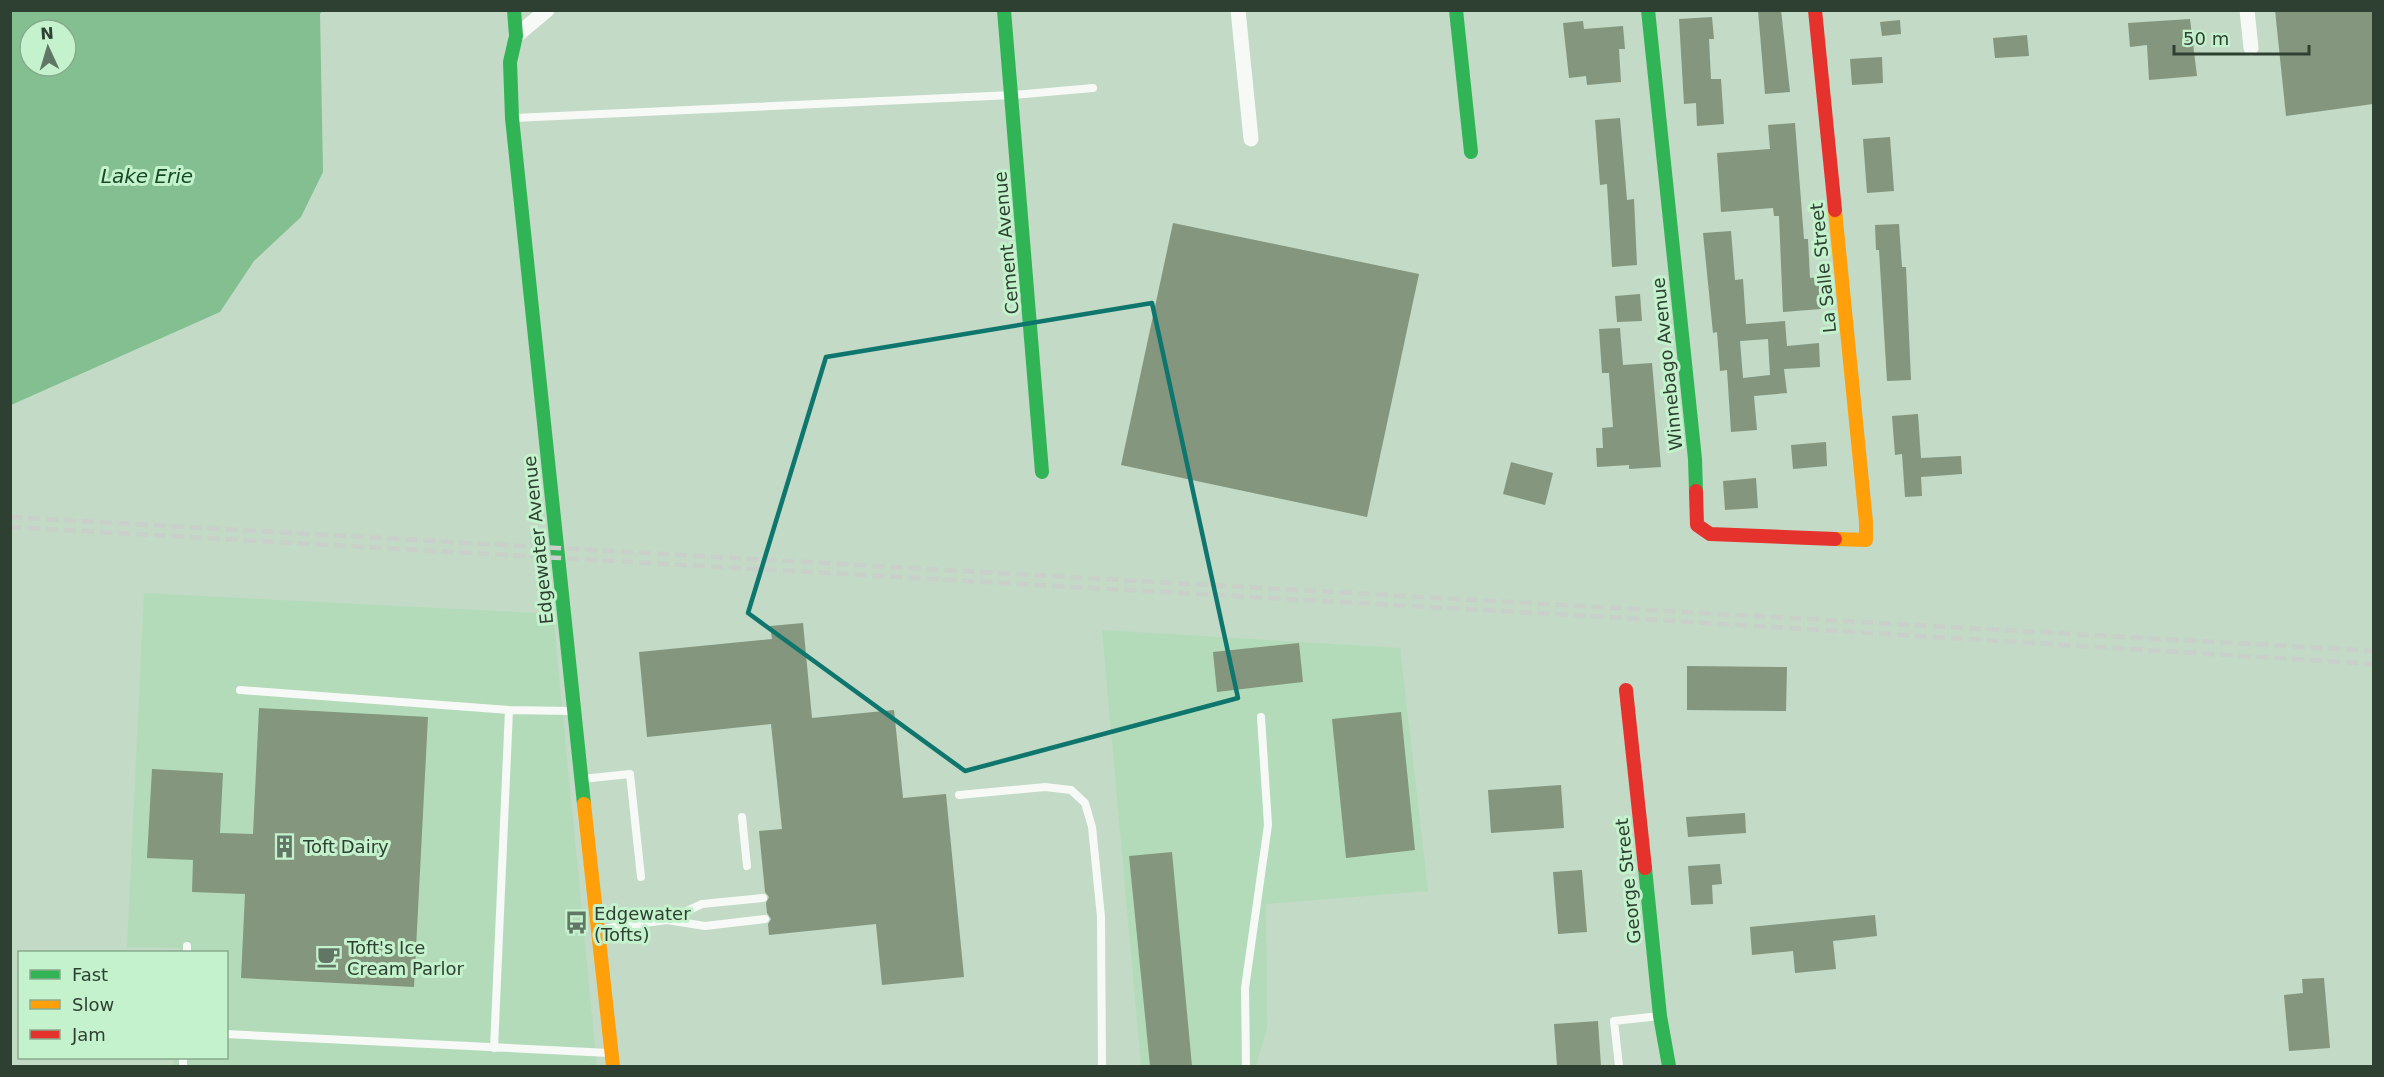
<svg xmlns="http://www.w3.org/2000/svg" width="2384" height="1077" viewBox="0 0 2384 1077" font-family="'DejaVu Sans',sans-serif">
<rect width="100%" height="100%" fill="#c2dac6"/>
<path fill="#b3dbba" d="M144,593L553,614L597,1066H173L174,1058H226V952H180V948L127,947Z
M1102,630L1400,648L1428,891L1266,904L1267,1028L1256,1066H1141Z"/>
<path fill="#83bf90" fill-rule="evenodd" d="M11,10L322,11L320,14L323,172L301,217L254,261L220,312L11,405ZM30,30H66V66H30Z"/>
<path fill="#84967e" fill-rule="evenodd" d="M1758,10H1781L1790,92L1765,94Z
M2275,10H2373V104L2286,116Z
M1712,17L1714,39H1709L1711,79H1721L1724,124L1697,126L1696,103L1684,104L1679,19Z
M2190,19L2197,76L2149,80L2147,45L2130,47L2128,23Z
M1900,20L1901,34L1882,36L1880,22Z
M1583,21L1584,29L1623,26L1625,49H1619L1621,82L1587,85L1586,76L1569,78L1563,23Z
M2027,35L2029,56L1995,58L1993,38Z
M1882,57L1883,83L1852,85L1850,59Z
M1620,118L1627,200L1634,199L1637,265L1612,267L1607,184L1600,185L1595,120Z
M1795,123L1804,239H1808L1810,278L1818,277L1821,309L1783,312L1779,216H1774L1773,208L1721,212L1717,153L1770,149L1768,125Z
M1890,137L1894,191L1867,193L1863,139Z
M1173,223L1419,274L1367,517L1121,465Z
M1899,224L1902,267H1906L1911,380L1887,381L1879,250H1876L1875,225Z
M1731,231L1735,280L1743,279L1746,324L1785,321L1787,346L1819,343L1820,367L1784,369L1787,393L1754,396L1757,430L1731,432L1727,370L1720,371L1717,332L1713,333L1703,233ZM1768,339L1770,375L1743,378L1740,341Z
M1640,294L1642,321L1617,322L1615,296Z
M1620,328L1623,365L1652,363L1661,467L1629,469V465L1597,467L1596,448H1603L1602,428L1613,427L1609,373H1602L1599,329Z
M1918,414L1921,458L1961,456L1962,474L1921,477L1922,496L1905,497L1902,454L1895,455L1892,416Z
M1826,442L1827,466L1793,469L1791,445Z
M1511,462L1553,473L1545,505L1503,494Z
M1756,478L1758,508L1725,510L1723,481Z
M803,623L812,718L894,710L903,798L946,794L964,977L882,985L876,924L769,935L768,924L771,919L767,913L766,903L769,897L765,892L759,831L782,829L771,724L647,737L639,652L772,639L770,626Z
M1299,643L1303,682L1217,692L1213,652Z
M1687,666L1787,667L1786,711L1687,710Z
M259,708L428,717L414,987L241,978L245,894L192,892L193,860L147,858L152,769L223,773L220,833L253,834Z
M1401,712L1415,850L1346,858L1332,719Z
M1561,785L1564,828L1491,833L1488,790Z
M1745,813L1746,833L1688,837L1686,817Z
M1172,852L1192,1066H1150L1129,856Z
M1720,864L1722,884L1712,885L1713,904L1691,905L1688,866Z
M1582,870L1587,932L1558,934L1553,872Z
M1875,915L1877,936L1833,941L1836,969L1795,973L1793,951L1752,955L1750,927Z
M2324,978L2330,1048L2289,1051L2284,995L2303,993L2302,979Z
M1598,1021L1601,1066H1557L1554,1024Z"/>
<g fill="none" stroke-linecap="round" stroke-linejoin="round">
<path stroke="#f6f9f6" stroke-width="8" d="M514,118L1012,95L1093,88
M240,690L509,710L571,711
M582,779L630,774L641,877
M959,795L1045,787L1071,790L1085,803L1092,827L1101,917L1102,1066
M742,817L747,866
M763,898L702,904L667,920L705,926L765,919
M600,929L667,920
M187,952V946
M226,1034L609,1053
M494,1048L509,710
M183,1066V1058
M1246,1066L1245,988L1268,825L1261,717
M1619,1066L1614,1021L1659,1016"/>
<path stroke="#f6f9f6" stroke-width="15" d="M1238,10L1251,139
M2247,10L2251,48
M516,36L547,10"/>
<path stroke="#30b455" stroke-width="14" d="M514,10L516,36L510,62L512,118L584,804
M1004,10L1042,472
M1456,10L1471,152
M1648,10L1695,459L1696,491
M1645,868L1660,1016L1669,1066"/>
<path stroke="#ff9f0a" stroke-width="14" d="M1835,210L1866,522V540L1835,539
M584,804L613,1066"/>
<path stroke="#e5322d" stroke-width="14" d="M1815,10L1835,210
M1696,491L1697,525L1710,534L1835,539
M1626,690L1645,868"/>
<path stroke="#c8d0c9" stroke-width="4.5" stroke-dasharray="12 6" stroke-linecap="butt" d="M10,517L2374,651
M10,527L1625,618L2374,664"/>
</g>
<path fill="none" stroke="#0f766e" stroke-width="4.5" stroke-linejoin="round" d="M1152,303L1238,698L965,771L748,613L826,357Z"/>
<defs>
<symbol id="building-bare" viewBox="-9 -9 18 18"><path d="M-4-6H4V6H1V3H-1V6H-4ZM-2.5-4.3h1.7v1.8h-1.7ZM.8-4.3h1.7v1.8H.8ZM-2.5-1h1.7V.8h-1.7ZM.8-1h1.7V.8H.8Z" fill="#627665" stroke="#c4f2cc" stroke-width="2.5" paint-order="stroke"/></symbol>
<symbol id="bus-bare" viewBox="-9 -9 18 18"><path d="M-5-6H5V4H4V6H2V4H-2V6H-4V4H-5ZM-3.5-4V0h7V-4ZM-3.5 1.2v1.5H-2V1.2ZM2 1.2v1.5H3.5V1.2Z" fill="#627665" stroke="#c4f2cc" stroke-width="2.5" paint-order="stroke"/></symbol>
<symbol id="cafe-bare" viewBox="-9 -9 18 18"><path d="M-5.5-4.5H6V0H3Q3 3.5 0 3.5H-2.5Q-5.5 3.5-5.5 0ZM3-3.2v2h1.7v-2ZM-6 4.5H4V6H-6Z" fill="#627665" stroke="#c4f2cc" stroke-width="2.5" paint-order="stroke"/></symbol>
</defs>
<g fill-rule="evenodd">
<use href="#building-bare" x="268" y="830" width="33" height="33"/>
<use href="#bus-bare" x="560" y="906" width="33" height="33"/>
<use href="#cafe-bare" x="312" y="940" width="33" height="33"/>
</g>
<g text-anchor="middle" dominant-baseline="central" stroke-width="6" stroke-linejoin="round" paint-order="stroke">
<g font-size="18" fill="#2e4031" stroke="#c4f2cc">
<text transform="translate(1006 243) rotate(-95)">Cement Avenue</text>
<text transform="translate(1823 268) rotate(-96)">La Salle Street</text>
<text transform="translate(1667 364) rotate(-96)">Winnebago Avenue</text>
<text transform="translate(538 540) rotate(-96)">Edgewater Avenue</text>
<text transform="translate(1628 881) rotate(-96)">George Street</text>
</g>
<g font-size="18" fill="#2e4031" stroke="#c4f2cc" text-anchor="start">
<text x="303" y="846">Toft Dairy</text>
<text x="594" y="913">Edgewater<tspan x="594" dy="21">(Tofts)</tspan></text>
<text x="347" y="947">Toft's Ice<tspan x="347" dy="21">Cream Parlor</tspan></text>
</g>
<g font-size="20" font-style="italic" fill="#144b25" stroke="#c4f2cc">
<text x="147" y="176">Lake Erie</text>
</g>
</g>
<rect width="2384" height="1077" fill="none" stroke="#2e4031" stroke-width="24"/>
<rect x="18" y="951" width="210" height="108" fill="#c4f2cc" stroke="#88ab8e" stroke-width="1.5"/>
<rect x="30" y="970" width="30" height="9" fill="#30b455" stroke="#88ab8e" stroke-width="1.5"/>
<text x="72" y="981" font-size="18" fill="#2e4031">Fast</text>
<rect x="30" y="1000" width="30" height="9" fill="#ff9f0a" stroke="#88ab8e" stroke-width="1.5"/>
<text x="72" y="1011" font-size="18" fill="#2e4031">Slow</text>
<rect x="30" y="1030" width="30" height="9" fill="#e5322d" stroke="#88ab8e" stroke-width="1.5"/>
<text x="72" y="1041" font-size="18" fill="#2e4031">Jam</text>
<g transform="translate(48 48) rotate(356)"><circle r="28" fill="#c4f2cc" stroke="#88ab8e" stroke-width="1.5"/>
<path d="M0-4.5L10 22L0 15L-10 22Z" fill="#627665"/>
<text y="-9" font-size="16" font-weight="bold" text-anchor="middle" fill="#2e4031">N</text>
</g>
<path d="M2174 45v9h135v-9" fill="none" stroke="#2e4031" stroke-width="3"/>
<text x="2183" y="45" font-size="18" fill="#2e4031" stroke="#c4f2cc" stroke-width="4.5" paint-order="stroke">50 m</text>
</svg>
